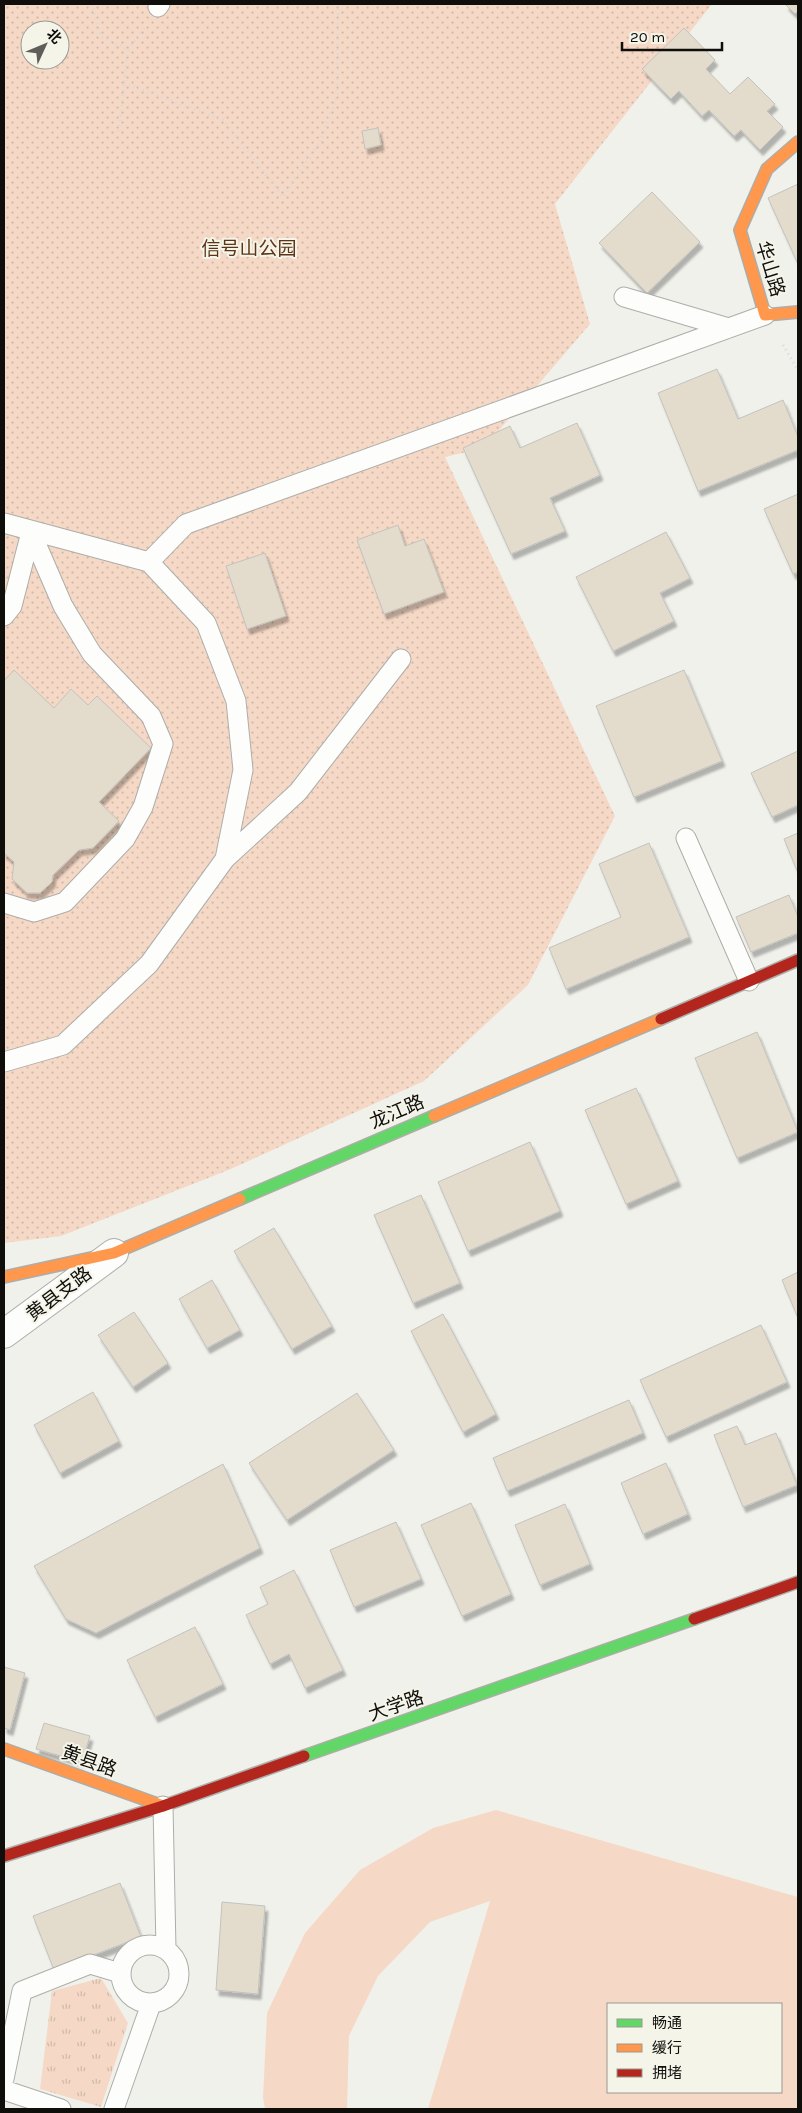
<svg xmlns="http://www.w3.org/2000/svg" width="802" height="2113" viewBox="0 0 802 2113" font-family="Karla,'Noto Sans SC',sans-serif">
<defs>
<pattern id="grass-tufts" width="24" height="20" patternUnits="userSpaceOnUse" patternTransform="scale(1.25)"><rect width="24" height="20" fill="#f5d9c6"/><path d="M3 7l-1-3M5 7V3M7 7l1-3M15 17l-1-3M17 17v-4M19 17l1-3" fill="none" stroke="#d1b9a9"/></pattern>
<pattern id="park-dots" width="8" height="8" patternUnits="userSpaceOnUse" patternTransform="scale(1.25)"><rect width="8" height="8" fill="#f5d9c6"/><path d="M2 2h.1M6 6h.1" fill="none" stroke="#d1b9a9" stroke-width="1.8" stroke-linecap="round"/></pattern>
<filter id="shadow"><feDropShadow dx="3" dy="5.5" stdDeviation="1" flood-color="#0004"/></filter>
</defs>
<rect width="100%" height="100%" fill="#f1f1ec"/>
<path fill="url(#grass-tufts)" d="M101,1978L128,2023L101,2107L40,2089L52,1991Z"/>
<path fill="url(#park-dots)" fill-rule="evenodd" d="M4,4H712L555,204L590,324L484,448L445,457L615,816L528,985L424,1081L231,1169L61,1236L4,1243ZM30,30H60V60H30Z"/>
<path fill="#f5d9c6" fill-rule="evenodd" d="M496,1810L798,1897V2109H428L490,1901L430,1922L378,1976L349,2036L347,2109H265L263,2098L267,2013L305,1933L360,1870L433,1828ZM608,2004H781V2092H608Z"/>
<path fill="#e3dccd" stroke="#c3c2be" filter="url(#shadow)" d="M785,4H798V11L795,14Z
M684,28L715,60L706,69L730,94L748,77L775,104L767,111L783,127L760,150L741,130L734,136L709,110L702,116L679,91L671,99L642,69Z
M378,128L381,145L365,149L362,131Z
M798,184V264L768,198Z
M652,192L700,242L647,293L599,243Z
M717,369L738,419L783,400L798,437V450L698,491L658,393Z
M577,423L600,475L550,498L565,531L511,554L463,448L510,426L520,448Z
M798,494V572L793,574L764,509Z
M398,525L405,546L424,539L444,592L384,614L357,540Z
M666,532L690,578L660,593L674,621L613,651L576,577Z
M265,553L286,616L247,629L226,566Z
M14,670L54,708L71,689L88,705L97,696L151,748L99,802L119,821L93,848L79,850L53,875L52,882L40,893H27L12,879L14,862L5,854L4,855V681Z
M684,670L722,761L634,797L596,706Z
M798,751V805L772,817L751,773Z
M798,833V873L784,839Z
M649,843L689,937L566,989L549,948L621,917L599,864Z
M789,895L798,917V933L751,952L736,917Z
M757,1032L798,1132L737,1158L695,1058Z
M636,1088L678,1181L626,1204L585,1110Z
M530,1142L560,1211L468,1251L438,1182Z
M421,1195L460,1283L413,1303L374,1215Z
M274,1228L332,1326L292,1349L234,1251Z
M798,1272V1318L782,1280Z
M212,1280L240,1330L207,1348L179,1299Z
M134,1312L168,1363L133,1387L98,1335Z
M443,1314L496,1414L463,1432L411,1331Z
M761,1325L787,1382L666,1437L640,1380Z
M93,1392L119,1441L60,1473L34,1425Z
M357,1393L394,1450L287,1520L249,1463Z
M629,1400L643,1433L507,1491L493,1458Z
M737,1426L745,1445L776,1433L797,1485L743,1507L714,1435Z
M666,1463L688,1514L643,1534L621,1483Z
M223,1464L260,1548L96,1633L66,1619L34,1566Z
M471,1503L511,1594L462,1616L421,1525Z
M565,1504L590,1564L540,1585L515,1525Z
M396,1522L421,1579L354,1607L330,1550Z
M294,1570L343,1670L305,1688L289,1654L270,1664L246,1615L268,1604L260,1587Z
M195,1627L223,1684L155,1717L127,1660Z
M4,1667L25,1673L10,1730L4,1728Z
M44,1723L90,1736L82,1762L36,1749Z
M120,1883L141,1937L54,1970L33,1916Z
M222,1902L265,1906L258,1994L216,1990Z"/>
<g fill="none" stroke-linecap="round" stroke-linejoin="round">
<defs>
<path id="lane" d="M158,7L160,4
M624,297L729,328
M4,523L149,562L206,623L236,701L243,770L225,859L149,964L63,1045L4,1062
M149,562L186,524L765,315
M4,616L12,606L31,532L63,606L92,654L151,716L163,744L143,807L125,839L65,902L34,912L4,903
M686,838L749,981
M225,859L298,792L401,659
M163,1806L166,1949
M121 1974a29 29 0 1 1 58 0a29 29 0 1 1-58 0Z
M4,2079L22,1991L90,1964L120,1973
M4,2090L61,2109
M114,2109L151,2004"/>
<path id="street" d="M4,1334L114,1253"/>
<path id="fast" d="M240,1199L434,1116
M304,1756L694,1619"/>
<path id="slow" d="M798,142L767,169L740,230L765,315L798,312
M434,1116L661,1019
M4,1277L114,1253L240,1199
M4,1749L163,1806"/>
<path id="jam" d="M661,1019L798,960
M694,1619L798,1582
M4,1856L163,1806L304,1756"/>
</defs>
<use href="#lane" stroke="#adada9" stroke-width="21"/>
<use href="#street" stroke="#adada9" stroke-width="30"/>
<use href="#fast" stroke="#adada9" stroke-width="14"/>
<use href="#slow" stroke="#adada9" stroke-width="14"/>
<use href="#jam" stroke="#adada9" stroke-width="14"/>
<path stroke="#d8d8d6" stroke-width="3" stroke-dasharray="1 4" stroke-linecap="butt" d="M92,4L101,37L128,50L144,28
M124,83L223,120L283,197L320,142L337,96L338,4
M119,131L128,50
M783,345L798,370"/>
<use href="#lane" stroke="#fdfdfc" stroke-width="19"/>
<use href="#street" stroke="#fdfdfc" stroke-width="28"/>
<use href="#fast" stroke="#63d668" stroke-width="11"/>
<use href="#slow" stroke="#ff974d" stroke-width="11"/>
<use href="#jam" stroke="#b3261e" stroke-width="11"/>
</g>
<g text-anchor="middle" dominant-baseline="central" stroke-width="4" stroke-linejoin="round" paint-order="stroke">
<g font-size="19" fill="#5d3415" stroke="#f4f4e9">
<text x="249" y="249">信号山公园</text>
</g>
<g font-size="19" fill="#0f0e0b" stroke="#f4f4e9">
<text transform="translate(770 269) rotate(73)">华山路</text>
<text transform="translate(397 1112) rotate(-23)">龙江路</text>
<text transform="translate(59 1294) rotate(-37)">黄县支路</text>
<text transform="translate(396 1706) rotate(-19)">大学路</text>
<text transform="translate(89 1761) rotate(20)">黄县路</text>
</g>
</g>
<rect width="802" height="2113" fill="none" stroke="#0f0e0b" stroke-width="10"/>
<rect x="607" y="2003" width="175" height="90" fill="#f4f4e9" stroke="#989890"/>
<rect x="617" y="2019" width="25" height="8" fill="#63d668" stroke="#989890"/>
<text x="652" y="2028" font-size="15" fill="#0f0e0b">畅通</text>
<rect x="617" y="2044" width="25" height="8" fill="#ff974d" stroke="#989890"/>
<text x="652" y="2053" font-size="15" fill="#0f0e0b">缓行</text>
<rect x="617" y="2069" width="25" height="8" fill="#b3261e" stroke="#989890"/>
<text x="652" y="2078" font-size="15" fill="#0f0e0b">拥堵</text>
<g transform="translate(45 45) rotate(46)"><circle r="24" fill="#f4f4e9" stroke="#989890"/>
<path d="M0-4L9 19L0 12L-9 19Z" fill="#5e5d5a"/>
<text y="-8" font-size="14" font-weight="bold" text-anchor="middle" fill="#0f0e0b">北</text>
</g>
<path d="M622 42v8h100v-8" fill="none" stroke="#0f0e0b" stroke-width="2.5"/>
<text x="630" y="42" font-size="15" fill="#0f0e0b" stroke="#f4f4e9" stroke-width="4" paint-order="stroke">20 m</text>
</svg>
